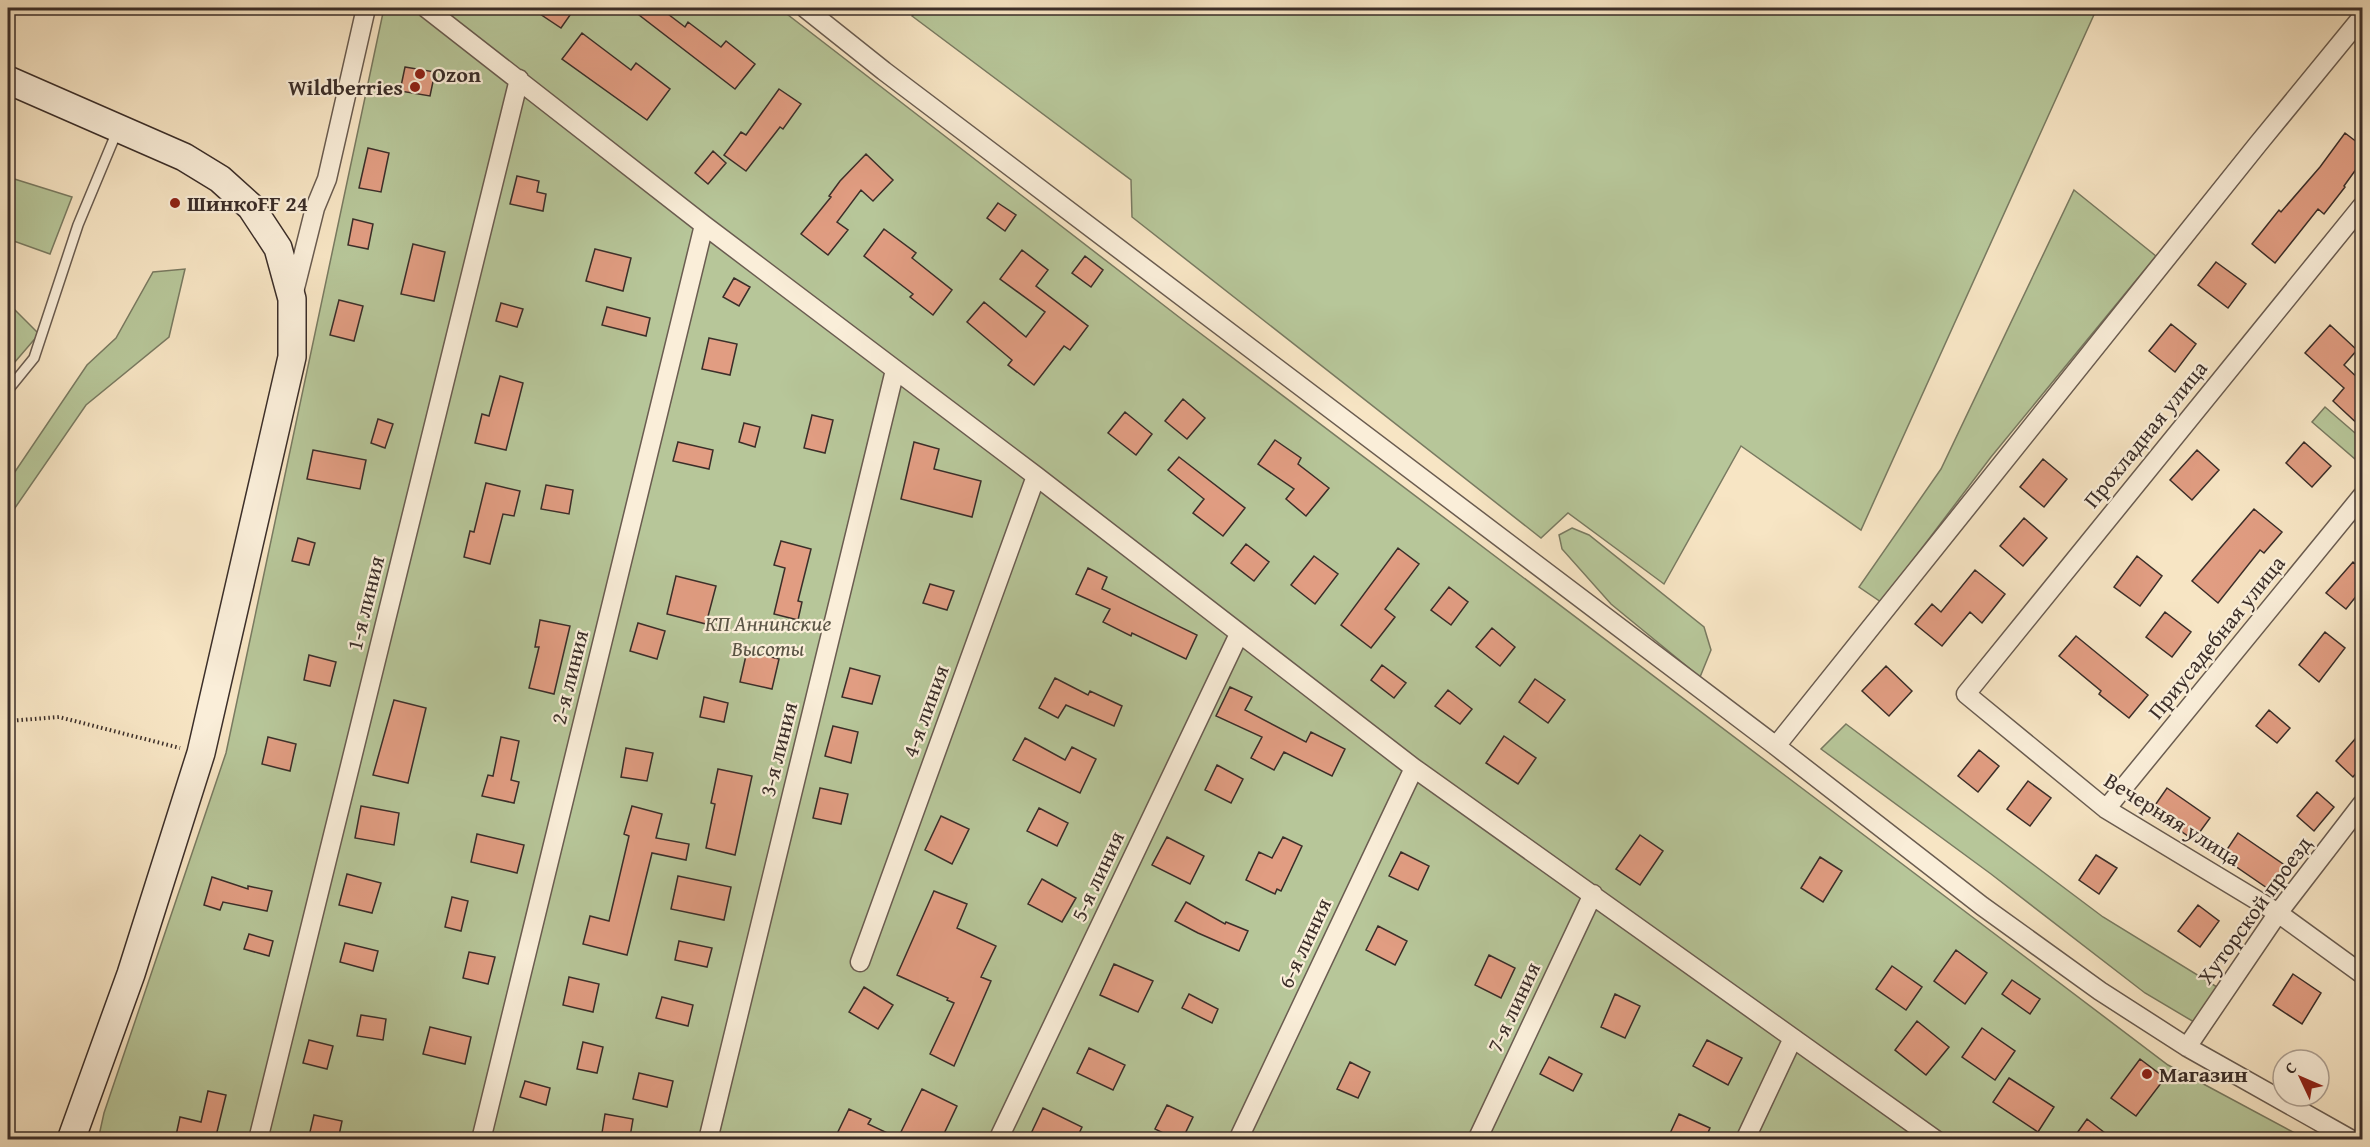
<svg xmlns="http://www.w3.org/2000/svg" width="2370" height="1147" viewBox="0 0 2370 1147" font-family="'Gentium Book Plus',serif">
<rect width="100%" height="100%" fill="#f7e5c4"/>
<filter id="stains"><feTurbulence type="fractalNoise" baseFrequency=".00333" numOctaves="4"/><feColorMatrix values="0 0 0 0 .2 0 0 0 0 .09 0 0 0 0 .02 0 0 0 .5 -.17"/></filter>
<radialGradient id="worn" r=".72"><stop offset=".6" stop-color="#630" stop-opacity="0"/><stop offset="1" stop-color="#630" stop-opacity=".3"/></radialGradient>
<path fill="#b7c699" stroke="#797a61" stroke-width="1.5" d="M384,8H779L1188,324L2168,1065L2306,1139L98,1140L104,1113L226,753Z
M920,8H2097L1861,530L1741,446L1664,584L1568,513L1541,538L1132,217L1131,180L912,16Z
M8,177L72,197L50,254L8,239Z
M2074,190L2156,256L1991,457L1881,602L1859,587L1941,469Z
M185,269L169,337L86,405L8,518V482L87,365L116,338L153,272Z
M8,303L39,334L8,370Z
M2325,407L2362,439V465L2312,422Z
M1572,528L1589,535L1704,627L1711,650L1700,677L1611,604L1562,549L1559,535Z
M1846,724L2103,917L2217,987L2194,1022L2145,993L1991,874L1821,749Z"/>
<path fill="#e19d82" stroke="#3b2e29" stroke-width="1.5" d="M531,8H575L561,28Z
M630,8H660L685,27L688,22L721,47L726,41L755,64L735,89Z
M582,33L631,70L636,63L670,89L647,120L562,59Z
M405,67L435,72L430,96L400,91Z
M779,89L801,104L783,129L780,127L746,171L724,155L741,132L746,135Z
M2345,133L2362,146V161L2344,186L2345,187L2324,214L2318,209L2275,263L2252,244L2279,210L2281,212L2320,167Z
M368,148L389,153L381,192L359,188Z
M713,151L726,163L708,184L695,173Z
M866,154L893,180L873,201L861,190L837,222L848,230L828,255L801,234L831,197L829,196L840,181Z
M517,176L539,181L537,192L546,194L543,211L510,204Z
M998,203L1016,215L1005,231L987,218Z
M353,219L373,224L368,249L348,245Z
M884,229L916,253L912,258L952,290L933,315L910,297L913,294L864,256Z
M413,244L445,252L434,301L401,294Z
M595,249L631,258L623,291L586,281Z
M1022,250L1048,270L1036,286L1088,326L1070,350L1064,346L1034,385L1008,365L1012,360L967,322L984,302L1026,337L1045,312L1000,279Z
M1085,256L1103,270L1091,287L1072,273Z
M2216,262L2246,284L2228,308L2198,285Z
M734,278L750,287L739,306L723,297Z
M339,300L363,306L354,341L330,335Z
M501,303L523,309L517,327L496,321Z
M607,307L650,318L646,336L602,325Z
M2171,324L2196,344L2175,372L2149,351Z
M2330,325L2357,350L2344,365L2362,382V428L2333,401L2344,388L2305,353Z
M709,338L737,344L730,375L702,369Z
M500,376L523,383L506,450L475,443L482,414L489,416Z
M1183,399L1205,418L1187,439L1165,421Z
M1125,412L1152,434L1136,455L1108,433Z
M812,415L833,420L825,453L804,448Z
M378,419L393,424L385,448L371,443Z
M744,423L760,427L755,447L739,442Z
M1275,440L1301,458L1298,464L1329,488L1306,516L1286,499L1294,489L1258,464Z
M678,442L713,450L709,469L673,461Z
M914,442L939,449L934,469L981,481L972,517L901,499Z
M2304,442L2331,466L2312,487L2286,463Z
M313,450L366,460L360,489L307,479Z
M2197,450L2219,470L2192,500L2170,480Z
M1179,457L1245,508L1223,536L1193,513L1204,499L1168,470Z
M2043,459L2067,479L2044,507L2020,487Z
M486,483L520,491L514,516L503,514L490,564L464,557L470,531L474,532Z
M546,485L573,490L569,514L541,509Z
M2254,509L2282,532L2264,553L2260,550L2218,603L2192,581Z
M2024,518L2047,538L2023,566L2000,546Z
M298,538L315,543L309,565L292,561Z
M781,541L811,549L798,601L802,602L798,620L774,614L785,568L774,565Z
M1246,544L1269,562L1254,581L1231,563Z
M1398,548L1419,564L1385,609L1395,617L1371,648L1341,625Z
M1314,556L1338,574L1315,604L1291,585Z
M2137,556L2162,576L2140,606L2114,587Z
M2353,562L2362,570V589L2346,609L2326,593Z
M1088,568L1107,577L1102,589L1197,635L1186,659L1132,633L1131,636L1103,622L1110,609L1076,594Z
M1975,570L2005,594L1982,623L1970,612L1942,646L1915,624L1932,604L1941,612Z
M676,576L716,586L706,624L667,614Z
M930,584L954,591L947,610L923,603Z
M1449,587L1468,602L1451,625L1431,610Z
M2165,612L2191,632L2172,657L2146,637Z
M540,620L570,626L554,694L529,688L539,647H535Z
M638,623L665,631L657,659L630,651Z
M1492,628L1515,647L1500,666L1476,647Z
M2325,632L2345,648L2319,682L2299,665Z
M2076,636L2148,695L2129,718L2099,694L2101,691L2059,656Z
M747,651L779,659L772,689L740,682Z
M309,655L336,662L330,686L304,680Z
M1382,665L1406,683L1394,698L1371,680Z
M1886,666L1912,691L1889,716L1862,691Z
M850,668L880,676L872,704L842,697Z
M1055,678L1088,695L1090,691L1122,706L1114,726L1066,705L1058,718L1039,708Z
M1535,679L1565,700L1548,723L1519,702Z
M1230,687L1252,697L1245,710L1306,742L1311,732L1345,749L1332,776L1284,752L1274,770L1251,758L1262,737L1216,716Z
M1448,690L1472,709L1460,724L1435,706Z
M704,697L728,703L724,722L700,717Z
M394,700L426,708L408,783L373,775Z
M2269,710L2290,728L2277,743L2256,726Z
M833,726L858,732L851,763L825,756Z
M2362,731V766L2353,777L2336,761Z
M1504,736L1536,758L1518,784L1486,763Z
M268,737L296,744L290,771L262,764Z
M501,737L519,741L511,780L519,782L514,803L482,796L488,775L493,776Z
M1025,738L1065,760L1072,747L1096,759L1080,793L1013,760Z
M626,748L653,753L647,781L621,777Z
M1979,750L1999,766L1978,792L1958,776Z
M1217,765L1243,779L1231,803L1205,790Z
M718,769L752,776L735,855L706,848L715,804L711,803Z
M2028,781L2051,798L2030,826L2007,809Z
M820,788L848,794L841,824L813,818Z
M2167,788L2210,818L2194,840L2151,811Z
M2317,792L2334,807L2314,831L2297,816Z
M361,806L399,813L394,845L355,838Z
M632,806L662,814L656,838L689,844L686,860L652,853L627,955L583,944L590,916L609,921L629,836L624,834Z
M1039,808L1068,823L1057,846L1027,831Z
M941,816L969,829L952,864L925,850Z
M2238,833L2286,866L2270,890L2222,857Z
M477,834L524,845L517,873L471,862Z
M1640,835L1663,851L1640,885L1616,869Z
M1167,837L1204,856L1190,884L1152,865Z
M1283,837L1302,846L1281,891L1277,889L1275,894L1246,880L1259,852L1272,858Z
M1401,852L1429,866L1418,890L1389,876Z
M2096,855L2117,868L2099,894L2079,880Z
M1820,857L1842,871L1823,902L1801,888Z
M347,874L381,883L372,913L339,905Z
M678,876L731,887L724,920L671,909Z
M212,877L248,889V886L272,891L267,911L223,902L220,910L204,905Z
M1042,879L1076,898L1062,922L1028,904Z
M934,891L967,904L957,928L996,946L981,977L991,981L954,1066L930,1054L954,1003L947,1000L948,998L897,975Z
M452,897L468,901L461,931L445,927Z
M1186,902L1225,924L1226,922L1248,931L1239,951L1198,933L1175,921Z
M2198,905L2219,921L2200,947L2178,931Z
M1378,926L1407,941L1395,965L1366,950Z
M249,934L273,941L269,956L244,949Z
M679,941L712,948L707,967L675,960Z
M345,943L378,951L373,971L340,962Z
M1956,950L1987,973L1965,1004L1934,981Z
M469,952L495,957L488,984L463,978Z
M1489,955L1515,968L1501,998L1475,985Z
M1114,964L1153,981L1138,1012L1100,995Z
M1892,966L1922,987L1906,1010L1876,989Z
M2293,974L2321,993L2302,1024L2273,1005Z
M569,977L599,984L593,1012L563,1005Z
M2012,980L2040,999L2030,1014L2002,994Z
M864,987L893,1005L878,1029L849,1012Z
M1189,994L1218,1009L1212,1023L1182,1008Z
M1615,994L1640,1006L1625,1038L1601,1027Z
M662,997L693,1005L688,1026L656,1018Z
M361,1015L386,1019L383,1040L357,1036Z
M1917,1021L1949,1047L1926,1075L1895,1050Z
M430,1027L471,1037L465,1064L423,1054Z
M1982,1028L2015,1051L1995,1080L1962,1057Z
M309,1040L333,1046L327,1069L303,1063Z
M1707,1040L1742,1058L1728,1085L1693,1066Z
M583,1042L603,1047L597,1073L577,1069Z
M1089,1048L1125,1065L1113,1090L1077,1073Z
M1549,1057L1582,1074L1573,1091L1540,1074Z
M2140,1059L2165,1078L2136,1116L2111,1098Z
M1350,1062L1370,1072L1358,1098L1337,1089Z
M639,1073L673,1081L667,1107L633,1099Z
M2009,1078L2054,1107L2038,1132L1993,1102Z
M525,1081L550,1088L546,1105L520,1097Z
M922,1089L957,1106L941,1140H834L849,1109L871,1119L868,1124L898,1138Z
M208,1091L226,1095L215,1140H175L180,1117L201,1122Z
M1167,1105L1193,1117L1182,1140H1177L1155,1129Z
M1043,1108L1082,1127L1076,1140H1028Z
M605,1114L633,1119L630,1137L602,1133Z
M1679,1114L1710,1128L1705,1140H1667Z
M314,1115L342,1121L338,1140L309,1136Z
M2087,1119L2114,1140H2072Z"/>
<g fill="none" stroke-linecap="round" stroke-linejoin="round">
<defs>
<path id="lane" d="M8,390L34,358L78,225L118,129"/>
<path id="street" d="M426,8L704,225L1036,476L1414,768L1936,1140
M805,8L884,71L1776,746L1982,906L2100,991L2187,1047L2352,1140
M2362,206L1966,694L2106,809L2278,913L2362,974
M293,296L315,208L327,179L366,8
M1776,746L2258,144L2362,17
M2106,809L2362,496
M860,962L1036,476
M2187,1047L2278,913L2362,804
M258,1140L519,79
M481,1140L704,225
M708,1140L895,370
M998,1140L1239,634
M1238,1140L1414,768
M1477,1140L1593,894
M1745,1140L1793,1038"/>
<path id="secondary" d="M8,80L184,157L220,179L251,207L278,248L292,299V357L201,753L131,974L71,1140"/>
</defs>
<use href="#lane" stroke="#6a5c50" stroke-width="12"/>
<use href="#street" stroke="#6a5c50" stroke-width="21"/>
<use href="#secondary" stroke="#3b2e29" stroke-width="30"/>
<path stroke="#3b2e29" stroke-width="4" stroke-dasharray="1.5 3" stroke-linecap="butt" d="M8,721L59,717L180,748"/>
<use href="#lane" stroke="#faeed9" stroke-width="9"/>
<use href="#street" stroke="#faeed9" stroke-width="18"/>
<use href="#secondary" stroke="#faeed9" stroke-width="27"/>
</g>
<g fill="#8f2418" stroke="#faeed9" stroke-width="2">
<circle cx="420" cy="74" r="6"/>
<circle cx="415" cy="87" r="6"/>
<circle cx="175" cy="203" r="6"/>
<circle cx="2147" cy="1074" r="6"/>
</g>
<g text-anchor="middle" dominant-baseline="central" stroke-width="4.5" stroke-linejoin="round" paint-order="stroke">
<g font-size="22" font-weight="bold" fill="#3b2e29" stroke="#faeed9" text-anchor="start">
<text x="432" y="74">Ozon</text>
<text x="403" y="87" text-anchor="end">Wildberries</text>
<text x="187" y="203">ШинкоFF 24</text>
<text x="2159" y="1074">Магазин</text>
</g>
<g font-size="22" fill="#3b2e29" stroke="#faeed9">
<text transform="translate(2145 434) rotate(-51)">Прохладная улица</text>
<text transform="translate(365 603) rotate(-76)">1-я линия</text>
<text transform="translate(2216 637) rotate(-51)">Приусадебная улица</text>
<text transform="translate(569 677) rotate(-76)">2-я линия</text>
<text transform="translate(925 711) rotate(-70)">4-я линия</text>
<text transform="translate(778 749) rotate(-76)">3-я линия</text>
<text transform="translate(2173 819) rotate(32)">Вечерняя улица</text>
<text transform="translate(1097 876) rotate(-65)">5-я линия</text>
<text transform="translate(2254 910) rotate(-54)">Хуторской проезд</text>
<text transform="translate(1304 943) rotate(-65)">6-я линия</text>
<text transform="translate(1513 1007) rotate(-65)">7-я линия</text>
</g>
<g font-size="22" font-style="italic" fill="#5a5445" stroke="#faeed9">
<text x="768" y="623">КП Аннинские<tspan x="768" dy="25">Высоты</tspan></text>
</g>
</g>
<rect width="2370" height="1147" fill="none" stroke="#f7e5c4" stroke-width="30"/>
<rect x="9" y="9" width="2352" height="1129" fill="none" stroke="#3b2e29" stroke-width="3"/>
<rect x="15" y="15" width="2340" height="1117" fill="none" stroke="#3b2e29" stroke-width="1.5"/>
<g transform="translate(2301 1078) rotate(314)"><circle r="28" fill="#faeed9" stroke="#aea193" stroke-width="1.5"/>
<path d="M0-4.5L10 22L0 15L-10 22Z" fill="#8f2418"/>
<text y="-9" font-size="16" font-weight="bold" text-anchor="middle" fill="#3b2e29">С</text>
</g>
<rect width="100%" height="100%" filter="url(#stains)"/>
<rect width="100%" height="100%" fill="url(#worn)"/>
</svg>
